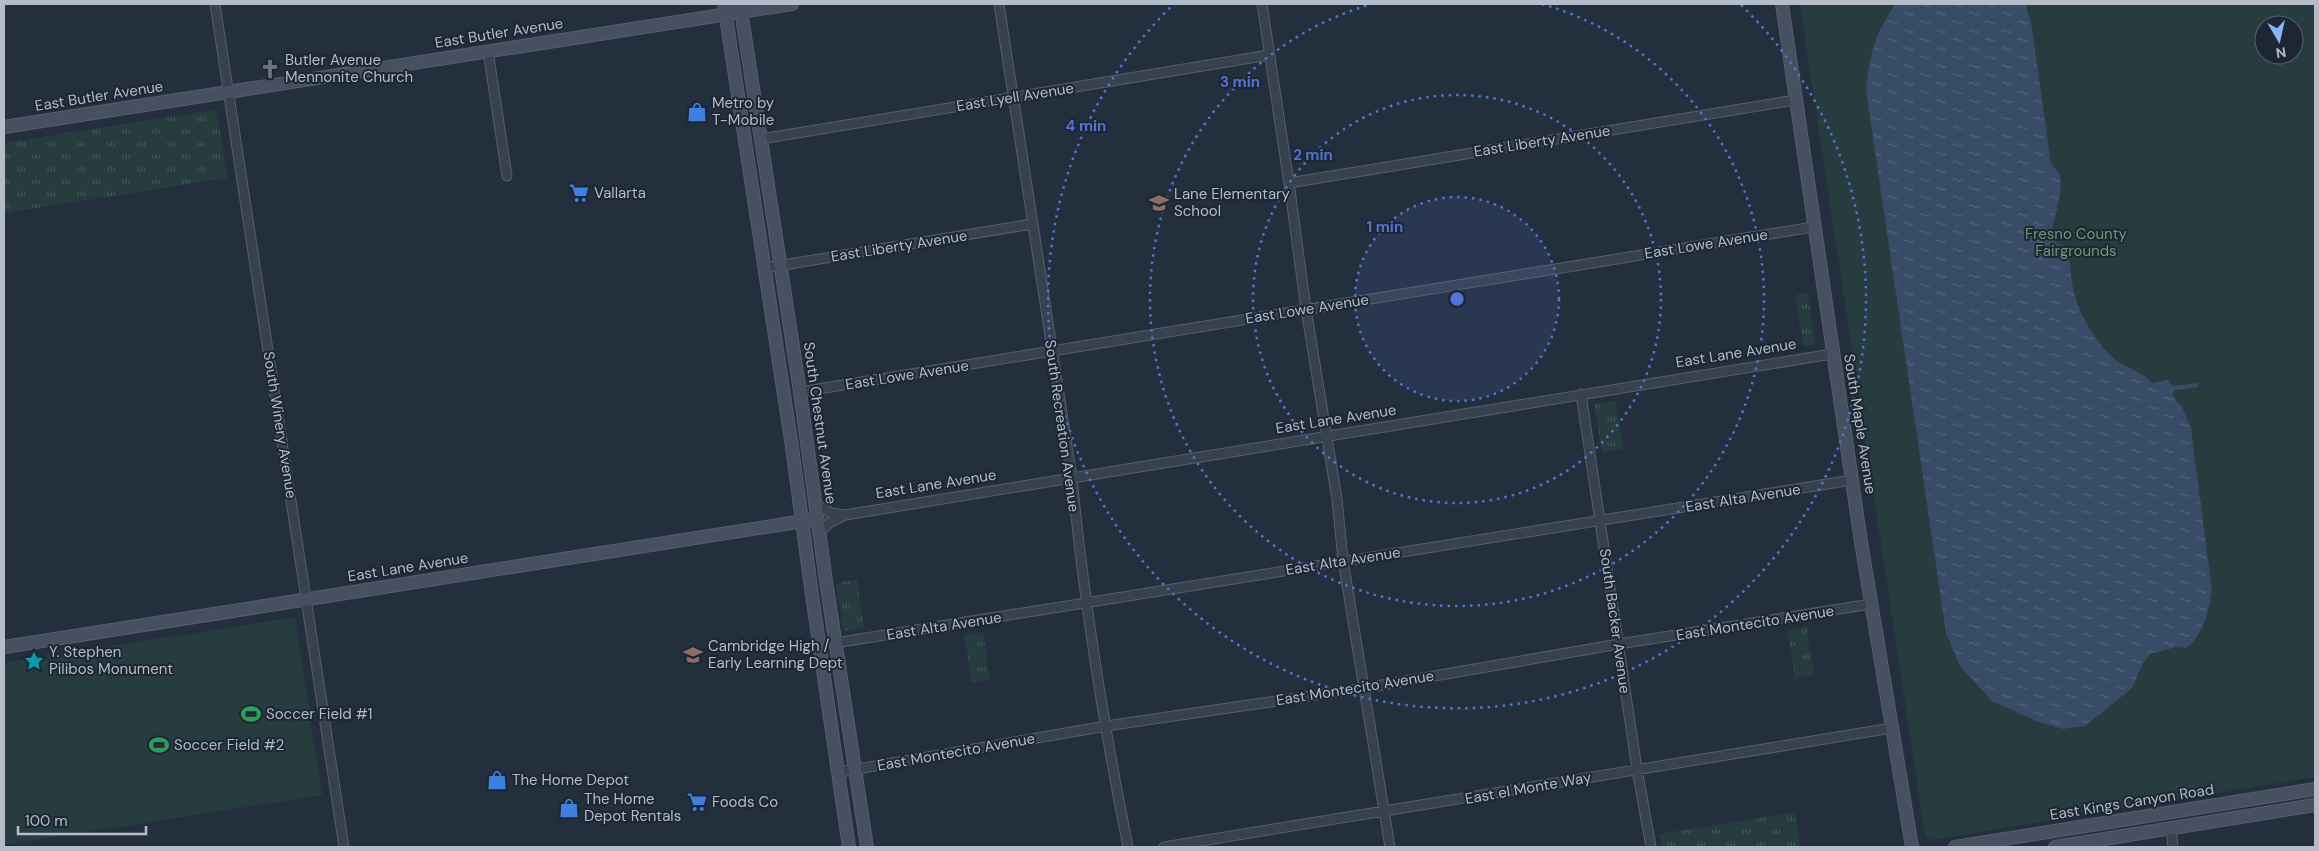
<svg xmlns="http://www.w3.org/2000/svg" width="2319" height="851" viewBox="0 0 2319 851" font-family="'DM Sans',sans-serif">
<defs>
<pattern id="grass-tufts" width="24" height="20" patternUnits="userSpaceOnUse" patternTransform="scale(1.25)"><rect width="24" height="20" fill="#263c3f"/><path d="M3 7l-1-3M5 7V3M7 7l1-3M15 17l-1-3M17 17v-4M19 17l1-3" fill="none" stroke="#435659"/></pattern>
<pattern id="water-ripples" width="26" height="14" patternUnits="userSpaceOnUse" patternTransform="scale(1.25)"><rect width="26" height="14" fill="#394c67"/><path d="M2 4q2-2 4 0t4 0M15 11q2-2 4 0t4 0" fill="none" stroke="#53647b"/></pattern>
</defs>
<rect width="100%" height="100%" fill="#242f3e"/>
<path fill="url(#grass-tufts)" d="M214,110L217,113L227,178L4,213V143Z
M1808,293L1815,341L1812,345L1803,347L1795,295Z
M1616,401L1623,449L1602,453L1594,404Z
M857,580L864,628L846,631L843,628L836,583Z
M1807,627L1814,675L1795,678L1787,630Z
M983,632L990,680L971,683L964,635Z
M1795,812L1800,847H1661L1659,834Z"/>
<path fill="#263c3f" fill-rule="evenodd" d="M1800,4H2315V777L1931,840L1925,836ZM2264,25H2294V55H2264Z
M295,617L322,795L4,845V663Z"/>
<path fill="url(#water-ripples)" d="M1896,4H2025L2031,22L2051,164C2053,166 2057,170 2059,173C2065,187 2053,223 2050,238L2057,240L2056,243L2063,246L2067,251C2071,266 2071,282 2075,296C2081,317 2095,341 2111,356C2123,368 2141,370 2152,383L2168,380L2169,383L2174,386L2198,383V387L2175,390L2172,395L2183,409L2191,429L2212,591C2208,613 2204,634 2186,648L2176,647L2150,654L2143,663L2132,688L2085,726L2063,729L2036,721L1992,701L1960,666L1946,633L1866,90C1870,54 1874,34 1896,4Z"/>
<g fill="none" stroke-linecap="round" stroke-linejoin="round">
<defs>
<path id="street" d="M215,4L344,847
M999,4L1072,478C1084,601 1104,727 1128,847
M1262,4L1289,183L1306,309L1337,499L1343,560L1390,847
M488,51L507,176
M761,139L1269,55
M1289,183L1795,100
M765,268L1032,224
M800,392L1813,227
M1581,394L1637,769L1651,847
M816,504L831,513L845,515
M820,532L829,523L845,515L1832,354
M835,643L1852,480
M840,772L1106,726L1365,688L1619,644L1871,604
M2171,829L2173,847
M1164,847L1892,728"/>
<path id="secondary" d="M724,4L792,447L812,595L849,847
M740,4L800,392L826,581L867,847
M1782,4L1861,542L1912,847
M4,127L792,4
M4,647L810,520
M1955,847L2315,789
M2055,847L2315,805"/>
</defs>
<use href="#street" stroke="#565f6c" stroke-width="11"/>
<use href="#secondary" stroke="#565f6c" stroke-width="14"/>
<use href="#street" stroke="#38414e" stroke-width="9"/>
<use href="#secondary" stroke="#465061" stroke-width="12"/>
</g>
<circle cx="1457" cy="299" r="102" fill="#5274d3" fill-opacity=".12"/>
<g fill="none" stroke="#5274d3" stroke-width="2.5" stroke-dasharray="2.5 5">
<circle cx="1457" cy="299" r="102"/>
<circle cx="1457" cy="299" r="204"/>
<path d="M1542 4A307 307 0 1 1 1372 4"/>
<path d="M1741 5A409 409 0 1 1 1173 5"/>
</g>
<defs>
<symbol id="church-bare" viewBox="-9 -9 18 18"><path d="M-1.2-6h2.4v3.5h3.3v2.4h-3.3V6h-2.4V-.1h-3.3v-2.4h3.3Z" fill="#6b7280" stroke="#1d2633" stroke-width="2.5" paint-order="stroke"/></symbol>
<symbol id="shop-bare" viewBox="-9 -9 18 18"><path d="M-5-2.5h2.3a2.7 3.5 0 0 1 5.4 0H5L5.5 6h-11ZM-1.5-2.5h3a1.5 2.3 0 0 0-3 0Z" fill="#3f7fe0" stroke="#1d2633" stroke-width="2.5" paint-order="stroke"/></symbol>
<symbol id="supermarket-bare" viewBox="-9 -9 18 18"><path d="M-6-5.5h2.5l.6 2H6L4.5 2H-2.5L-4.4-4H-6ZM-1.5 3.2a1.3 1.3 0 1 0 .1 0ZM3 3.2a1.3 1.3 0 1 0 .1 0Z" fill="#3f7fe0" stroke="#1d2633" stroke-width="2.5" paint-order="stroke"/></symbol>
<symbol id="school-bare" viewBox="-9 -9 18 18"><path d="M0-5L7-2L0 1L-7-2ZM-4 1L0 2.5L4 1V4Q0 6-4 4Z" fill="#8d6e63" stroke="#1d2633" stroke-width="2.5" paint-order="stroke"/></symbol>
<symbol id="sight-bare" viewBox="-9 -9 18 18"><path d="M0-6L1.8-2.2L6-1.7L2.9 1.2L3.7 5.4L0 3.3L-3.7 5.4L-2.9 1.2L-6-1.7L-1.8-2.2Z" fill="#0f9aa8" stroke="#1d2633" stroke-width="2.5" paint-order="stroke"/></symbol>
<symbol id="stadium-bare" viewBox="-9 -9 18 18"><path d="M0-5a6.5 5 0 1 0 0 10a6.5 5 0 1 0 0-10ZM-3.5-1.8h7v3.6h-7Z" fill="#2e9e5b" stroke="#1d2633" stroke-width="2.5" paint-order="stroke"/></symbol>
</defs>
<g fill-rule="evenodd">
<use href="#church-bare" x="256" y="55" width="28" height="28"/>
<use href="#shop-bare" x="683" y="98" width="28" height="28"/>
<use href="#supermarket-bare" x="565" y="179" width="28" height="28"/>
<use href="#school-bare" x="1145" y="189" width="28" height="28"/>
<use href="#school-bare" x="679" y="641" width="28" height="28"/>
<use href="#sight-bare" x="20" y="647" width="28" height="28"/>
<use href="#stadium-bare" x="237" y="700" width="28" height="28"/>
<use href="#stadium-bare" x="145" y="731" width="28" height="28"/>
<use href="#shop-bare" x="483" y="766" width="28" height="28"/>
<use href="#supermarket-bare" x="683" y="788" width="28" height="28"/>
<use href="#shop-bare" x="555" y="794" width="28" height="28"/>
</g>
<g text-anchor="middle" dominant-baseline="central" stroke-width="4" stroke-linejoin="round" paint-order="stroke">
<g font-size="15" fill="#b4bcc9" stroke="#1d2633">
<text transform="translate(499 33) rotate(-9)">East Butler Avenue</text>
<text transform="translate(99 96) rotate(-9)">East Butler Avenue</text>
<text transform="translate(1015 97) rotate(-9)">East Lyell Avenue</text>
<text transform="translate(1542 141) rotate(-9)">East Liberty Avenue</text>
<text transform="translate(1706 244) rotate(-9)">East Lowe Avenue</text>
<text transform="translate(899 246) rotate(-9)">East Liberty Avenue</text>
<text transform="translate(1307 309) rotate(-9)">East Lowe Avenue</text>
<text transform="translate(1736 353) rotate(-9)">East Lane Avenue</text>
<text transform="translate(907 375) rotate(-9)">East Lowe Avenue</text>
<text transform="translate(1336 419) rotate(-9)">East Lane Avenue</text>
<text transform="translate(820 423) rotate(82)">South Chestnut Avenue</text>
<text transform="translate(1860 424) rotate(81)">South Maple Avenue</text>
<text transform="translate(280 425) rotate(81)">South Winery Avenue</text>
<text transform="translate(1062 426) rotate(82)">South Recreation Avenue</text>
<text transform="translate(936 484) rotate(-9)">East Lane Avenue</text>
<text transform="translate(1743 498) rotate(-9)">East Alta Avenue</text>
<text transform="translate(1343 561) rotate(-9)">East Alta Avenue</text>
<text transform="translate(408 567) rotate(-9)">East Lane Avenue</text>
<text transform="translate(1615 621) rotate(82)">South Backer Avenue</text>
<text transform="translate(1755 623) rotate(-9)">East Montecito Avenue</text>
<text transform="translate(944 626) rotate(-9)">East Alta Avenue</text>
<text transform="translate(1355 688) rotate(-9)">East Montecito Avenue</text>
<text transform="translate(956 752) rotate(-10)">East Montecito Avenue</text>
<text transform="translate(1528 788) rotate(-10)">East el Monte Way</text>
<text transform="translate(2132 802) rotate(-9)">East Kings Canyon Road</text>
</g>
<g font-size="15" fill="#b4bcc9" stroke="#1d2633" text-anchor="start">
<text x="285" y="60">Butler Avenue<tspan x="285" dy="17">Mennonite Church</tspan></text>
<text x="712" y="103">Metro by<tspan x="712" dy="17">T-Mobile</tspan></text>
<text x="594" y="193">Vallarta</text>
<text x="1174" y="194">Lane Elementary<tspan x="1174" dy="17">School</tspan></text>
<text x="708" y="646">Cambridge High /<tspan x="708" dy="17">Early Learning Dept</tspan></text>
<text x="49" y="652">Y. Stephen<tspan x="49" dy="17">Pilibos Monument</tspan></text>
<text x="266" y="714">Soccer Field #1</text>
<text x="174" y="745">Soccer Field #2</text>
<text x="512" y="780">The Home Depot</text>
<text x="584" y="799">The Home<tspan x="584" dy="17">Depot Rentals</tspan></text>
<text x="712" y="802">Foods Co</text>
</g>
<g font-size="15" fill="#6b9a76" stroke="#1d2633">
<text x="2076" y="234">Fresno County<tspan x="2076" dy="17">Fairgrounds</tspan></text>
</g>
</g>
<circle cx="1457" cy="299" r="8" fill="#5274d3" stroke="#1d2633" stroke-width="2.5"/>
<g font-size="15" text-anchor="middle" font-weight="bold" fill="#5274d3" stroke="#1d2633" stroke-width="4" stroke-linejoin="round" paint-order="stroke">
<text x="1240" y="87">3 min</text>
<text x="1086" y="131">4 min</text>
<text x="1313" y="160">2 min</text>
<text x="1385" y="232">1 min</text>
</g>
<rect width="2319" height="851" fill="none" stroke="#b4bcc9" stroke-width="10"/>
<g transform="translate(2279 40) rotate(171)"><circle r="24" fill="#1d2633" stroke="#59626f"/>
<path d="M0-4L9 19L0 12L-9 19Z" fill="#8ab4f8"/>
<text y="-8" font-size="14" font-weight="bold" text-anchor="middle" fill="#b4bcc9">N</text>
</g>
<path d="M18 826v8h128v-8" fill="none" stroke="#b4bcc9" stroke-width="2.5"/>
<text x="25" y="826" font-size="15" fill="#b4bcc9" stroke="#1d2633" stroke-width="4" paint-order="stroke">100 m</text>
</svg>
